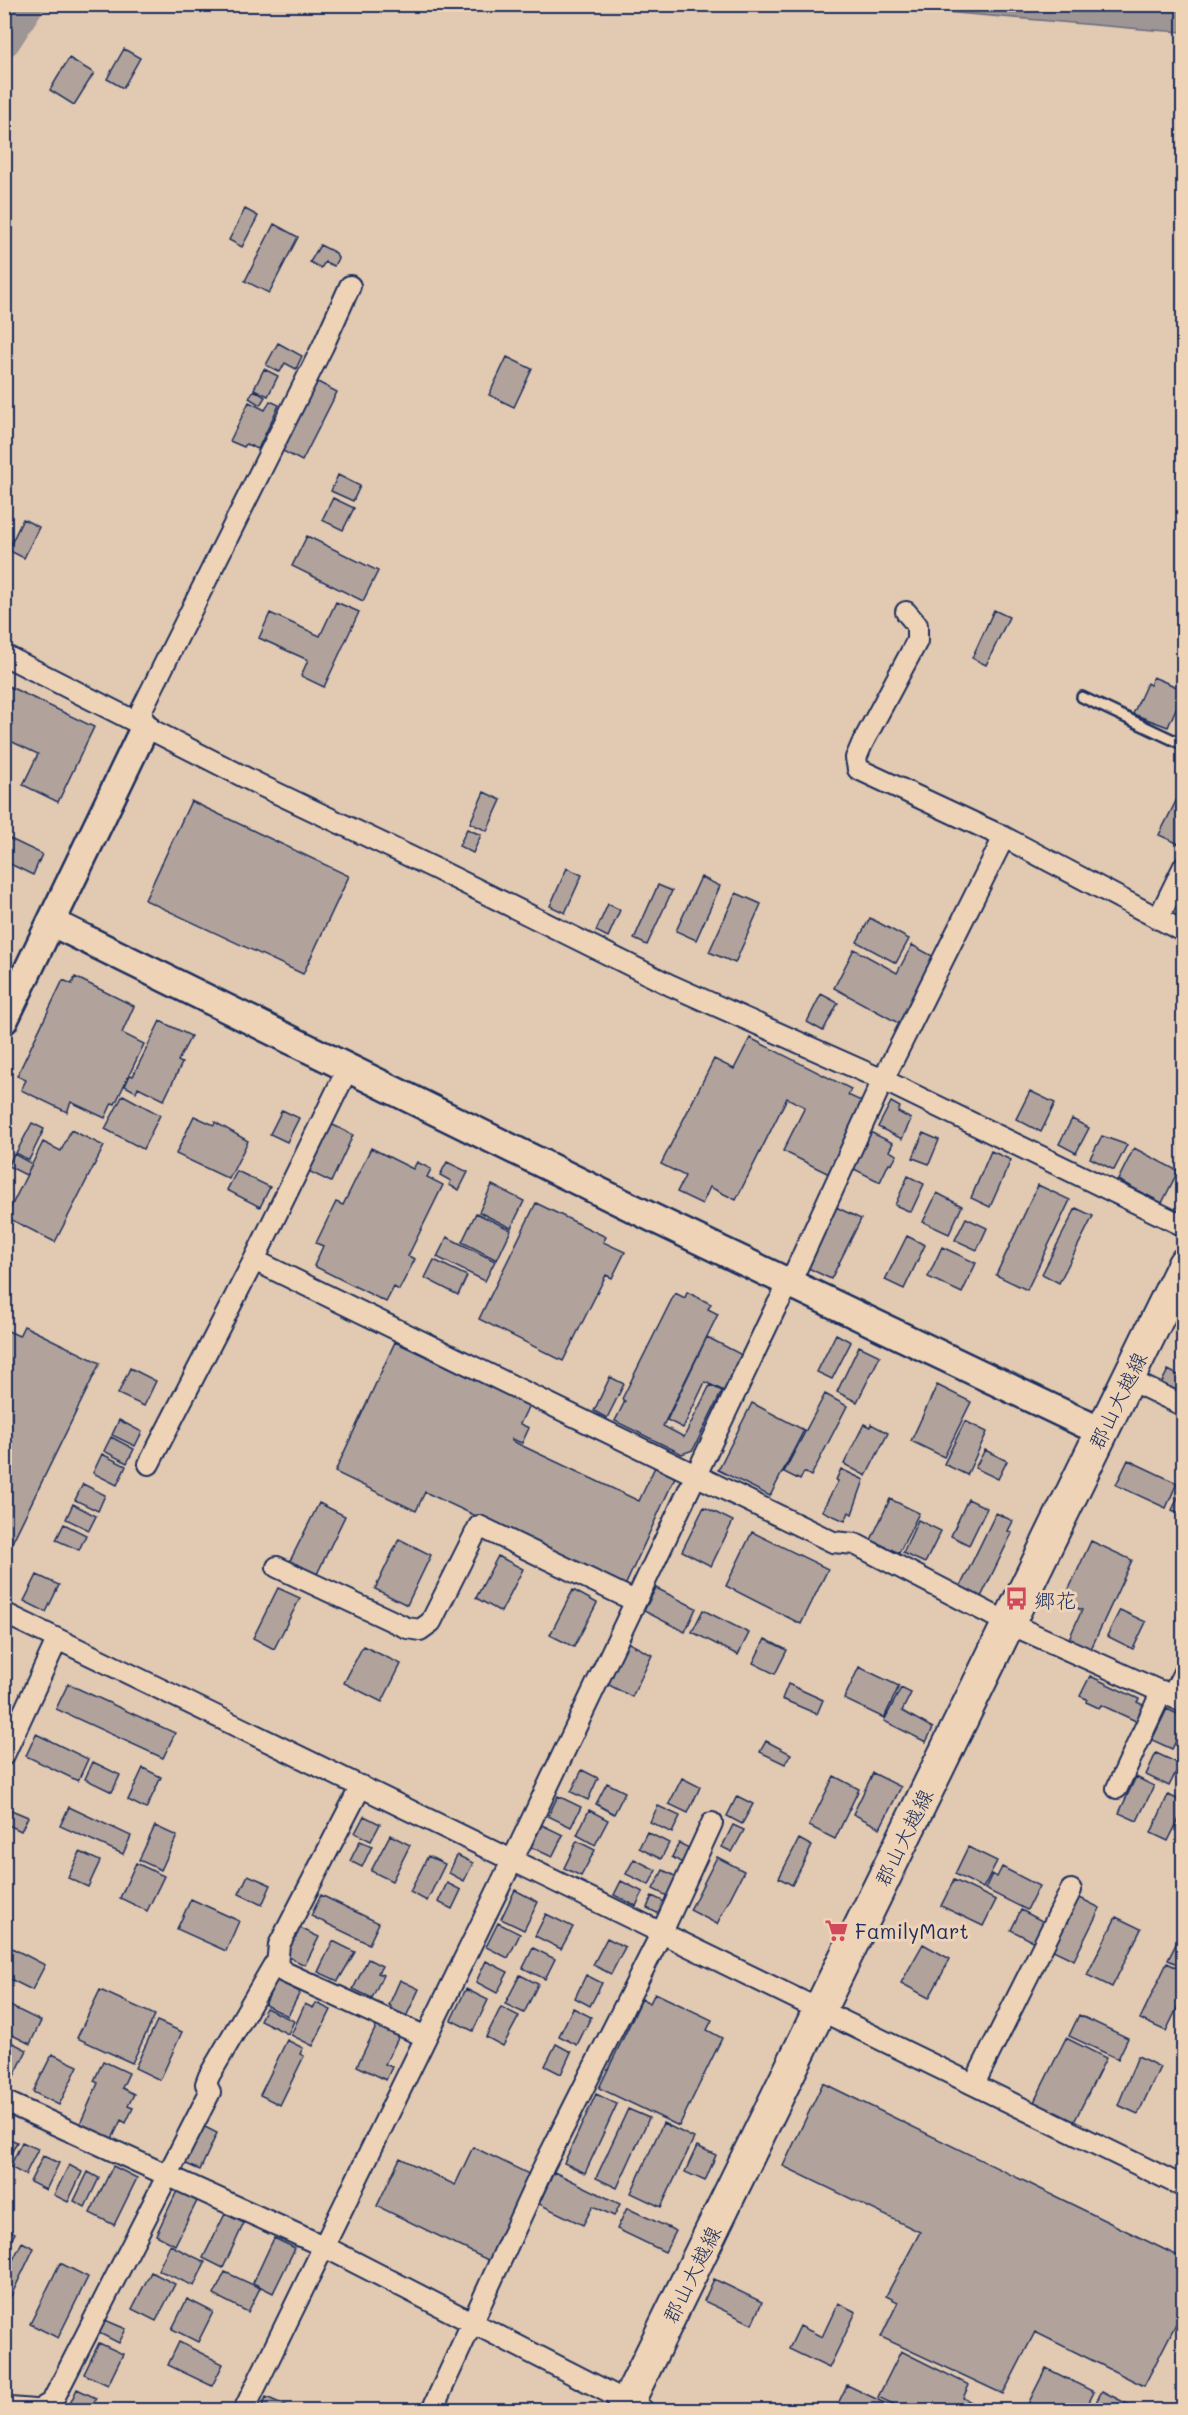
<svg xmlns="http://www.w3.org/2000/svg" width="1188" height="2415" viewBox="0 0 1188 2415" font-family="Mali,'Klee One',sans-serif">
<rect width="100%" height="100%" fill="#e2c9b1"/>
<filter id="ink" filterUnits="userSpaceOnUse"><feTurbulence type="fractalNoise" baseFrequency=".0167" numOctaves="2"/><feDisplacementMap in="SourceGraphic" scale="12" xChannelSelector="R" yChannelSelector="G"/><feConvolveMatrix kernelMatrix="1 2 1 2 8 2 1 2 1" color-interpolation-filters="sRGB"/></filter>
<g filter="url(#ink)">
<path fill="#9e9595" stroke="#6a6c7f" stroke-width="1.5" d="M865,5H1183V32L1153,30Z"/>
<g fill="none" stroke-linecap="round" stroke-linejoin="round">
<path stroke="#9e9595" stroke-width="34" d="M4,40L27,4"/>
</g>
<path fill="#b1a39c" stroke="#1b2f5e" stroke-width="1.5" d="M124,49L140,58L123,88L107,79Z
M69,58L94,73L74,105L50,90Z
M245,209L258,216L242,247L229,240Z
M274,224L298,237L269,293L245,281Z
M320,245L336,253L338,258L334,266L325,262L321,268L310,262Z
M278,343L302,356L296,369L285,363L280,372L266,365Z
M507,357L532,369L514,407L489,395Z
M264,369L278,376L268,396L254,389Z
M314,380L337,392L302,461L279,449Z
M254,390L265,397L260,405L249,398Z
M270,401L279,405L258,449L246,444L244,447L230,441L249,402L265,410Z
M338,475L360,486L353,501L331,491Z
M333,498L354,508L343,530L322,520Z
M4,510L10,512L4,524Z
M23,519L39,527L24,558L8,550Z
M307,536L378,571L363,601L292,566Z
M336,602L359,612L324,687L301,676L308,660L259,638L270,613L320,636Z
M994,610L1009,617L986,665L972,658Z
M1153,677L1184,690L1168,727L1133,714L1147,683L1150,685Z
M4,684L94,727L58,802L23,785L38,754L4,738Z
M1184,716V732L1177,729Z
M1184,785V833L1179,844L1159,835Z
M484,792L501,800L487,831L470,823Z
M191,801L349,876L303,974L145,900Z
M467,829L481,835L473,853L459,846Z
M4,836L42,854L33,875L4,861Z
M567,868L582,875L565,913L550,906Z
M701,877L720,886L696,940L676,931Z
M658,885L672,891L647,945L634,939Z
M736,893L761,904L735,963L709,952Z
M608,904L620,910L608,937L596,931Z
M870,918L909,939L896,963L857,942Z
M912,945L936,958L900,1024L834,988L854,949L897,973Z
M75,977L134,1006L122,1033L144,1044L115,1104L112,1103L105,1118L71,1102L67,1112L21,1090L26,1080L17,1076L63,980L72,984Z
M821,994L838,1003L823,1031L807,1022Z
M160,1021L191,1036L178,1061L182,1063L164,1100L138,1087L136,1092L125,1086L130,1075L133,1076Z
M750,1038L851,1089L848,1095L865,1103L829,1174L783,1151L805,1107L787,1098L736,1200L710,1187L702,1204L677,1192L685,1176L661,1164L714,1059L734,1069Z
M1030,1091L1055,1103L1041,1132L1016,1119Z
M123,1095L160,1115L143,1149L105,1129Z
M891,1102L900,1107L898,1112L911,1119L902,1139L878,1127Z
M282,1110L299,1118L287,1142L270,1134Z
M194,1116L214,1125L215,1122L248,1141L229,1179L176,1154Z
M1072,1119L1089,1128L1076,1153L1059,1144Z
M327,1122L353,1135L331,1182L304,1169Z
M32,1123L44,1129L29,1160L16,1153Z
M71,1130L104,1146L55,1242L6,1217L43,1142L61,1151Z
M870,1132L893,1143L889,1151L897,1155L892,1164L889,1163L880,1182L852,1168Z
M923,1133L939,1140L929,1164L913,1158Z
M1102,1136L1127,1145L1114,1170L1090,1158Z
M371,1148L413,1169L417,1162L431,1169L427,1177L443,1185L408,1256L415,1259L399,1290L394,1287L386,1302L314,1266L323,1246L316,1243L336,1202L343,1205Z
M1134,1148L1178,1171L1162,1203L1118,1180Z
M991,1151L1011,1160L990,1207L971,1198Z
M14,1154L32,1164L26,1175L8,1166Z
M447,1162L468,1172L459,1190L449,1185L451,1181L440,1175Z
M237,1171L270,1187L260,1207L227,1190Z
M908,1176L924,1184L911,1212L895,1205Z
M492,1185L524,1201L511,1228L479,1212Z
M1038,1185L1070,1200L1027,1290L996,1275Z
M937,1193L962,1206L949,1234L923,1222Z
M536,1203L606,1237L603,1242L625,1252L612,1278L606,1275L563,1361L479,1319Z
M836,1207L861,1219L831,1279L806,1267Z
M1076,1208L1093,1216L1059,1283L1042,1274Z
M476,1213L511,1230L497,1260L462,1242Z
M966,1218L987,1228L977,1250L955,1240Z
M907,1236L925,1245L904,1289L885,1280Z
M447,1237L495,1261L485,1281L437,1257Z
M942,1247L976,1263L962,1293L928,1277Z
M434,1260L467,1276L458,1295L425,1278Z
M687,1292L711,1304L708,1309L718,1314L663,1426L684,1437L710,1385L722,1391L693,1450L682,1454L615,1421L625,1401L622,1399L675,1293L685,1298Z
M24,1326L100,1363L4,1559V1329L19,1336Z
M836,1334L851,1342L832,1379L817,1372Z
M707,1337L742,1355L724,1391L705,1382L683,1428L667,1420Z
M395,1342L529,1405L520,1424L529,1428L522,1443L512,1439V1441L639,1501L655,1467L675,1477L625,1586L425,1492L416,1511L335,1472Z
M859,1346L880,1356L857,1402L837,1392Z
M130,1368L156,1381L144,1406L118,1394Z
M1168,1370L1184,1378V1399L1159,1388Z
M610,1377L624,1384L607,1418L594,1411Z
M937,1385L971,1402L944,1457L911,1441Z
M825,1394L847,1406L811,1476L804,1472L800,1480L784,1472Z
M752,1403L804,1430L770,1496L718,1470Z
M119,1420L142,1432L135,1446L112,1435Z
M965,1421L987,1432L967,1475L944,1464Z
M864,1424L870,1427L871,1424L888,1433L866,1476L844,1464Z
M111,1437L134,1449L127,1463L104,1451Z
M985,1450L1007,1461L998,1479L975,1468Z
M102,1454L126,1466L117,1485L93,1473Z
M1128,1460L1177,1483L1166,1508L1116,1485Z
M841,1469L864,1480L852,1514L849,1512L845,1521L822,1511L838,1481L836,1480Z
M83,1484L105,1495L98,1511L75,1500Z
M1184,1484V1515L1172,1510Z
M890,1499L919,1513L899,1553L871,1540Z
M968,1499L987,1508L969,1545L951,1536Z
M319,1503L345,1516L317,1574L290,1561Z
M73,1504L96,1516L89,1530L66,1519Z
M704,1507L733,1521L711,1566L682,1551Z
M996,1513L1013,1521L1008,1531L1012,1533L980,1599L959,1589Z
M918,1520L941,1531L925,1563L903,1553Z
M64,1524L86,1535L79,1550L56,1540Z
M752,1532L828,1569L801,1624L726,1586Z
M399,1539L431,1555L407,1605L375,1589Z
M1091,1541L1132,1560L1090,1651L1068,1641L1082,1610L1063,1602Z
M498,1556L523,1569L501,1612L476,1598Z
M37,1575L59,1585L46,1612L24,1601Z
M278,1588L300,1598L274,1649L253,1638Z
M656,1588L696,1608L685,1632L644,1611Z
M573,1590L597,1603L574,1647L550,1635Z
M703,1610L749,1633L738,1655L692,1632Z
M1120,1610L1146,1622L1133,1649L1107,1636Z
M765,1639L787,1650L775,1674L753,1663Z
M627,1642L652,1655L632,1697L607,1684Z
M363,1646L401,1664L382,1702L344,1683Z
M859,1667L899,1686L884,1718L844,1699Z
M1090,1676L1139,1699L1137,1702L1145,1706L1138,1722L1101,1705L1099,1708L1086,1702L1087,1699L1080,1696Z
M68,1684L175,1733L163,1758L56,1709Z
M788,1684L823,1700L817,1714L782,1699Z
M901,1688L911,1693L902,1711L933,1728L926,1742L884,1721Z
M1167,1709L1184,1717V1724L1172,1749L1152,1740Z
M36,1734L88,1759L78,1781L26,1756Z
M766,1741L791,1754L785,1764L760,1752Z
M1156,1753L1180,1764L1169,1786L1146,1775Z
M93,1762L120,1775L112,1792L85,1779Z
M143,1768L161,1777L146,1809L128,1800Z
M582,1770L598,1778L588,1800L571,1792Z
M873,1773L901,1787L880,1828L853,1814Z
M834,1776L859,1789L835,1839L809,1826Z
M1136,1777L1154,1786L1137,1821L1119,1813Z
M682,1778L700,1787L688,1813L669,1804Z
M607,1783L625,1792L614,1814L596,1804Z
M1168,1795L1184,1802V1809L1168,1841L1151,1833Z
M558,1796L581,1807L571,1827L548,1816Z
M737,1796L753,1804L742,1824L727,1816Z
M658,1806L680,1816L672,1833L650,1822Z
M4,1807L28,1817L21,1831L4,1823Z
M69,1807L131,1836L123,1854L60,1826Z
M589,1810L608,1820L595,1845L577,1835Z
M364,1816L380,1824L371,1841L355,1833Z
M542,1825L563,1835L552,1857L531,1847Z
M733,1825L744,1830L732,1852L722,1847Z
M155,1826L177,1836L161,1870L139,1860Z
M647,1832L669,1843L661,1859L639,1848Z
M390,1835L410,1845L392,1881L371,1871Z
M799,1839L812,1846L792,1885L779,1878Z
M360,1841L372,1846L362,1867L350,1861Z
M577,1841L595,1850L581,1876L564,1868Z
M679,1843L689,1848L682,1863L672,1857Z
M968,1847L997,1861L983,1888L955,1874Z
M80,1852L100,1861L88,1887L68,1878Z
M457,1855L473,1863L464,1881L449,1873Z
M428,1856L445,1864L427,1901L410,1892Z
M717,1857L744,1871L717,1924L690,1910Z
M634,1859L656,1870L649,1885L626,1874Z
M136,1863L164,1876L147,1911L120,1898Z
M1002,1867L1039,1886L1027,1910L985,1889L992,1874L997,1877Z
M663,1870L677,1877L667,1896L653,1889Z
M248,1875L271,1885L262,1905L239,1894Z
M954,1880L996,1900L983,1926L941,1906Z
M621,1881L643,1892L636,1906L614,1895Z
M447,1883L461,1890L452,1909L438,1902Z
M515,1890L538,1902L524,1930L501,1919Z
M321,1895L379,1923L369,1944L311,1916Z
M652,1896L665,1902L659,1914L647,1908Z
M1076,1896L1100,1908L1074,1960L1051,1949Z
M191,1899L239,1921L226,1951L177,1929Z
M1021,1910L1046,1923L1036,1943L1011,1930Z
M546,1914L573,1927L561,1949L535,1936Z
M1116,1917L1141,1929L1112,1987L1087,1975Z
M498,1923L520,1934L508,1958L486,1947Z
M300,1928L319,1937L305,1965L286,1956Z
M1184,1928V1967L1168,1960Z
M607,1938L625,1947L611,1974L593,1965Z
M333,1941L355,1952L338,1981L318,1972Z
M4,1944L45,1965L32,1990L4,1976Z
M923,1944L950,1959L929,1998L901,1983Z
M533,1948L555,1959L545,1979L523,1968Z
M368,1959L382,1966L378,1973L383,1975L372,1998L353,1989Z
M486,1961L508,1972L497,1993L476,1982Z
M1167,1963L1184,1971V1994L1166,2031L1140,2019Z
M520,1975L538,1984L524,2013L505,2004Z
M586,1975L602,1983L590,2006L575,1998Z
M276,1980L300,1992L288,2016L265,2005Z
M400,1980L419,1989L405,2019L389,2011L391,2006L389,2005Z
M466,1989L488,2000L473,2031L451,2020Z
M100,1990L155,2015L132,2063L77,2038Z
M655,1993L712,2020L707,2030L722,2038L679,2126L599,2088L642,1999L650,2003Z
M4,2003L41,2021L30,2044L4,2031Z
M316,2003L331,2010L313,2046L291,2035L305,2004L313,2008Z
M501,2007L519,2016L503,2046L486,2037Z
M266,2008L294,2021L288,2034L260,2020Z
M573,2008L591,2017L577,2045L559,2036Z
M1079,2015L1128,2038L1118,2059L1069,2036Z
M157,2021L182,2032L160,2080L135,2068Z
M377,2025L399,2036L385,2064L392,2067L386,2080L357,2066Z
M1066,2038L1106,2058L1072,2126L1032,2106Z
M5,2039L27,2050L11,2082L4,2079Z
M287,2040L303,2048L300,2054L304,2056L280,2105L260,2095Z
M556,2044L571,2052L561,2074L545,2066Z
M52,2054L78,2066L59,2105L33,2092Z
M1138,2056L1160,2067L1138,2114L1118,2105Z
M103,2061L129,2073L122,2088L134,2094L128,2106L133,2108L126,2123L121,2120L112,2139L80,2124L98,2083L94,2081Z
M823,2083L1184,2259V2308L1144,2386L1035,2332L1003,2394L881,2337L898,2302L886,2296L920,2232L783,2166Z
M596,2094L617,2104L585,2173L564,2163Z
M628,2109L649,2118L617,2188L596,2178Z
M663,2123L694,2138L661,2207L631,2193Z
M201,2125L217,2133L200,2170L184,2163Z
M4,2136L17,2142L6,2163L4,2162Z
M22,2142L38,2149L25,2175L10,2167Z
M697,2146L716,2155L705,2181L685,2172Z
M473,2147L533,2176L492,2262L377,2206L400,2158L455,2185Z
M43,2156L59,2163L46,2190L30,2182Z
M69,2165L82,2172L68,2202L54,2195Z
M113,2166L137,2178L114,2225L90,2213Z
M88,2172L99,2178L85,2207L74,2201Z
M554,2172L620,2204L614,2216L593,2206L583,2225L539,2204Z
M177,2191L197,2201L175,2245L156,2235Z
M627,2208L676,2231L665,2252L617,2229Z
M225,2214L244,2223L223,2268L203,2258Z
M4,2228L15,2233L4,2254Z
M274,2238L295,2248L273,2293L253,2283Z
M22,2242L34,2248L11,2296L4,2293V2278Z
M170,2245L205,2262L194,2286L158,2270Z
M60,2263L88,2277L58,2338L30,2324Z
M151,2272L175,2284L156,2321L132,2309Z
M225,2272L260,2288L248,2312L214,2295Z
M714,2279L762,2302L752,2324L704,2301Z
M187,2299L213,2312L198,2342L172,2329Z
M838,2303L856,2312L829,2368L789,2349L800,2326L822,2337Z
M105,2320L126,2329L119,2343L99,2333Z
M179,2342L223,2364L212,2386L168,2365Z
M99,2343L123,2354L108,2385L84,2374Z
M901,2351L969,2385L963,2398L987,2410H906L878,2397Z
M1046,2368L1094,2392L1085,2410H1041L1028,2404Z
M847,2385L899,2410H835Z
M77,2389L96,2398L90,2410H67Z
M1102,2391L1139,2410H1092Z
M266,2397L296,2410H260Z"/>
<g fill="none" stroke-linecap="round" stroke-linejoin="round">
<defs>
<path id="lane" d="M1082,697L1184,745"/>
<path id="street" d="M4,655L264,787L434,868L670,985L883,1080L1184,1226
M145,727L141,711L323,346L350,286
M1004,837L1184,932
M1158,919L1184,866
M254,1260L833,1542L855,1544L1010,1624L1184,1702
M1128,1379L1184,1406
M149,1464L254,1260L348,1068
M277,1567L407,1628L420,1630L431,1622L479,1526L635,1601
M4,1613L1184,2187
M1172,1696L1184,1672
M4,1755L57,1640
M361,1786L279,1945L277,1965L284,1972L426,2037
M1117,1788L1162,1691
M974,2084L1071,1890
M4,2101L323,2246L643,2410
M10,2408L34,2410
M39,2410L52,2402L210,2092L206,2084L209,2076L273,1966L277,1965
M244,2410L513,1859L775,1309L790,1283L883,1080L1004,837L858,769L856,758L862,744L917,641V625L906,612
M432,2410L544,2166L662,1932L712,1823"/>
<path id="secondary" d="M53,923L653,1218L1102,1432
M4,1020L145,727"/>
<path id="primary" d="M624,2410L1184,1264"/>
</defs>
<use href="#lane" stroke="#1b2f5e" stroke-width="14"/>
<use href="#street" stroke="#1b2f5e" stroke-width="24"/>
<use href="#secondary" stroke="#1b2f5e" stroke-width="32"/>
<use href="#primary" stroke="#1b2f5e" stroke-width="36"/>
<use href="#lane" stroke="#efd3b6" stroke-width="9"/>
<use href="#street" stroke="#efd3b6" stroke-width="20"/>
<use href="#secondary" stroke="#efd3b6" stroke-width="27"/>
<use href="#primary" stroke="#efd3b6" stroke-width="32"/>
</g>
</g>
<defs>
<symbol id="bus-bare" viewBox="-9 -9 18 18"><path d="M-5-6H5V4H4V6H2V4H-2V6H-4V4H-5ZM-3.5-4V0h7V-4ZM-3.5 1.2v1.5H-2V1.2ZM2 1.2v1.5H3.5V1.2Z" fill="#d1495b" stroke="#efd3b6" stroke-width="2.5" paint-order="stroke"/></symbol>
<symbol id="supermarket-bare" viewBox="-9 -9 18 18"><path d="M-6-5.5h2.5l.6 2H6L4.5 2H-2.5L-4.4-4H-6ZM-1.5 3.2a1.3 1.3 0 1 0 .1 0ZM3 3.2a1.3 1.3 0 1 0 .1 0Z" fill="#d1495b" stroke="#efd3b6" stroke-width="2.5" paint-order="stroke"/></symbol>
</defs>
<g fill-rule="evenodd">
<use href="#bus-bare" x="1000" y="1582" width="33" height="33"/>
<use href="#supermarket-bare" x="820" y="1914" width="33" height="33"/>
</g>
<g text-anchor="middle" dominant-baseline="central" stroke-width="6" stroke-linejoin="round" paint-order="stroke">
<g font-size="21" fill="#1b2f5e" stroke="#efd3b6">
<text transform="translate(1117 1400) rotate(-64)">郡山大越線</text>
<text transform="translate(903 1837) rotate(-64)">郡山大越線</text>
<text transform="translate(691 2274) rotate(-64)">郡山大越線</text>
</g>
<g font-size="21" fill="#1b2f5e" stroke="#efd3b6" text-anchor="start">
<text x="1034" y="1599">郷花</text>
<text x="855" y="1930">FamilyMart</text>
</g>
</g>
<rect width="1188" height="2415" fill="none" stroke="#efd3b6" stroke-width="24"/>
<rect x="12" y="12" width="1164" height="2391" fill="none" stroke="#1b2f5e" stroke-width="2" filter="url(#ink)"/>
</svg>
